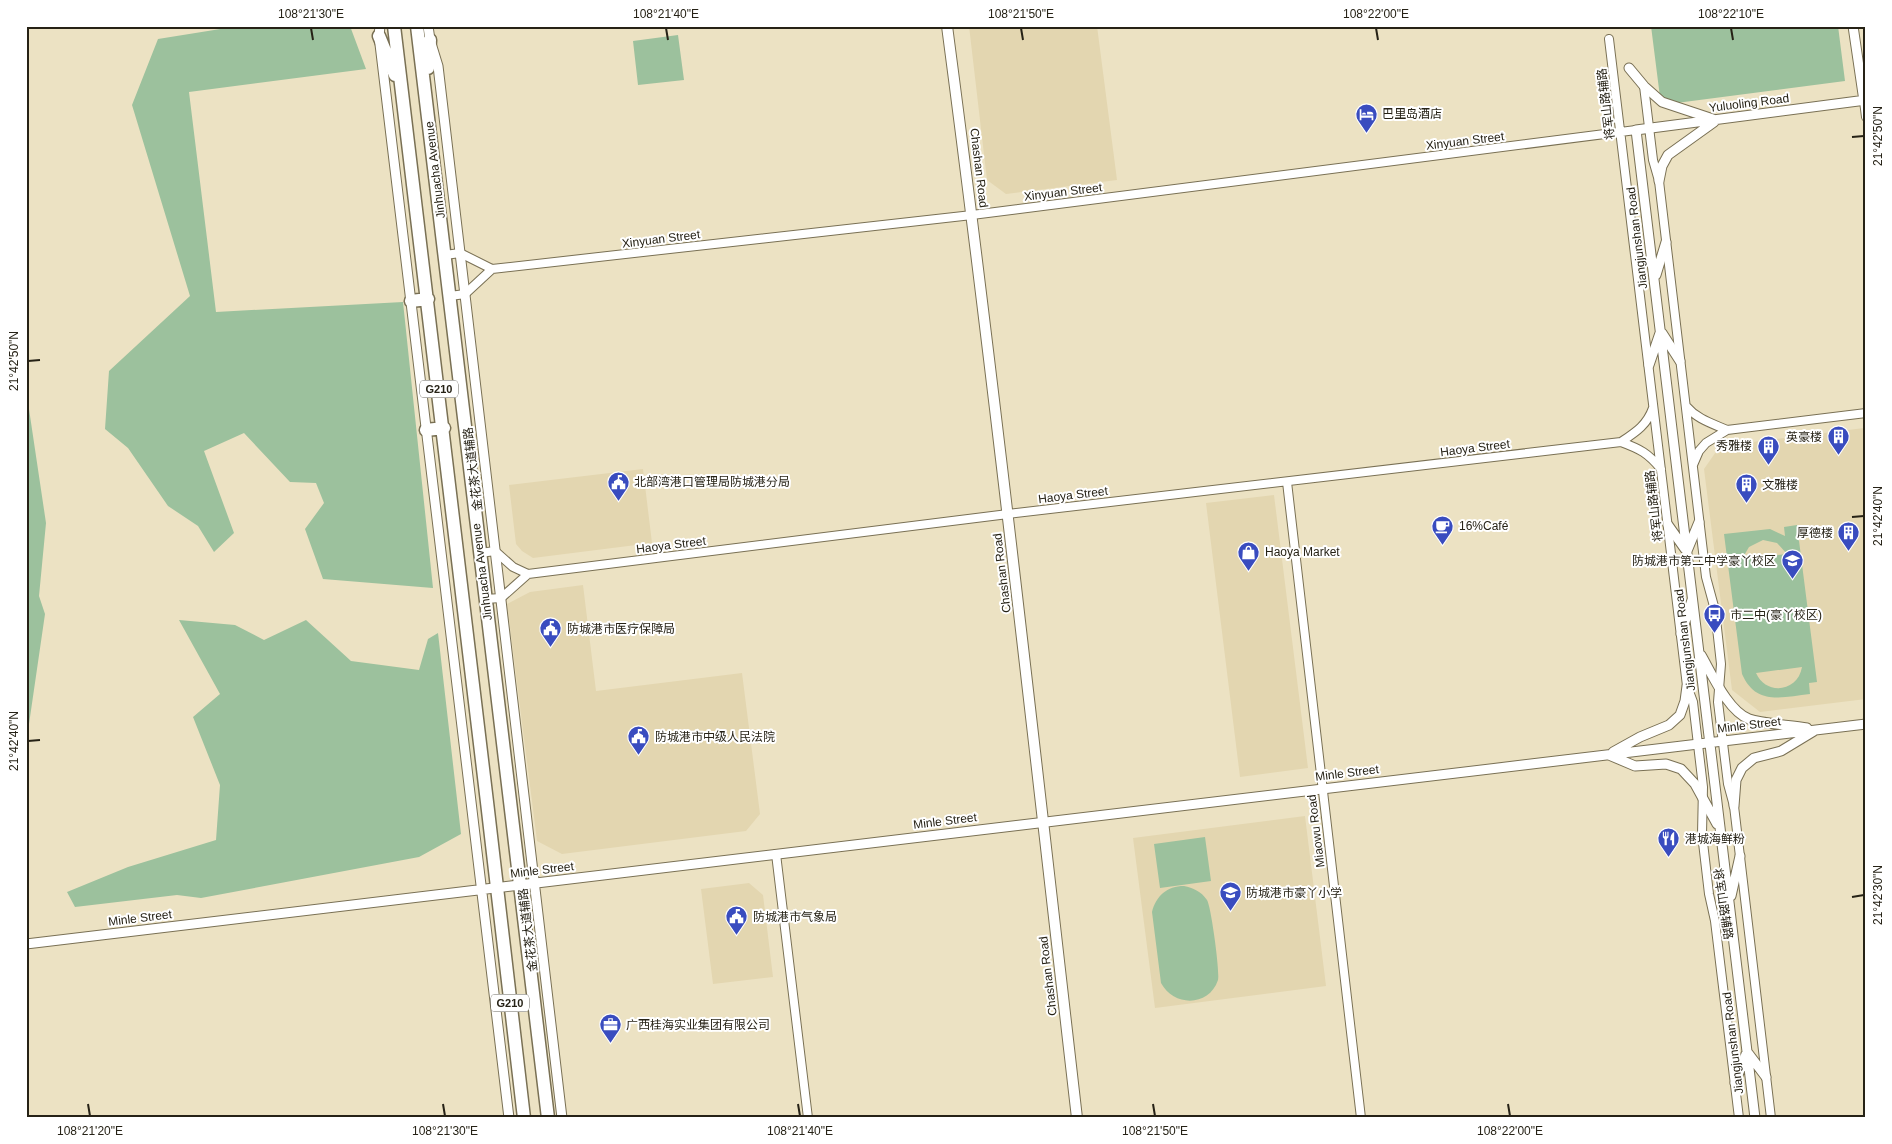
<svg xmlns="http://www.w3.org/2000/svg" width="1892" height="1144" viewBox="0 0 1892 1144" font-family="Helvetica,'Noto Sans SC',sans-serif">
<rect width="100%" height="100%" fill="#ece2c3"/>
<path fill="#e3d6b0" d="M969,26H1097L1117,180L1006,194L987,180Z
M1864,428L1866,429V699L1760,712L1732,690L1704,469L1720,446Z
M643,469L652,543L533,558L522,551L516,544L509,485Z
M1274,495L1308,768L1240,777L1206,503Z
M583,585L596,691L742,673L760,814L746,831L562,854L537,841L507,604L530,592Z
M1305,816L1326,986L1155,1008L1133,838Z
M749,883L763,895L773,977L713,984L701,889Z"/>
<path fill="#9cc19d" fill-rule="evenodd" d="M239,26H350L366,69L189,92L216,312L403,302L433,588L323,579L305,529L324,503L316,483L290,482L244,433L204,451L234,533L214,552L198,526L168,506L128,448L105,429L109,371L190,296L132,105L158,39Z
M1651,26H1838L1845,81L1661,105Z
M678,35L684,80L638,85L633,41Z
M26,389L46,523L39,596L45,614L29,724L26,725Z
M1797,525L1817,682L1809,683L1810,694C1782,697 1756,706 1742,674L1724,534L1770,529L1785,536L1784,527ZM1763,540L1777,543L1787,554L1742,559L1749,547ZM1802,667C1798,692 1766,696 1756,673Z
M179,620L235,625L264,640L306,620L351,661L419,670L428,639L438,633L461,834L419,857L201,898L177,895L75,907L67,892L128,867L216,840L220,785L193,717L220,694Z
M1205,837L1211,881L1160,888L1154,844Z
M1184,886C1193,888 1201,891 1207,900C1211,906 1220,972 1218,980C1209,1007 1174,1007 1161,983L1152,912C1156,896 1167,886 1184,886Z"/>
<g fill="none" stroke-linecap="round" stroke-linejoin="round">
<defs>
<path id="minor" d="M1609,39L1687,686L1693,702L1703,787L1702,834L1709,894L1715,921L1739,1118
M1644,86L1653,160L1659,181L1706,577L1715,610L1721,664L1718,702L1728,784L1734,806L1771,1118
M1864,101L1866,117
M445,255L460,253L492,269L465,294L450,296
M492,269L972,215L1636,130
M1686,406C1697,419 1711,423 1727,430
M1621,442C1636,432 1647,425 1653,408
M1693,465L1699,451L1706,443L1727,430L1866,413
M1287,482L1361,1118
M480,553L495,551L513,567L528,574L501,598L485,599
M528,574L1008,514L1621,442C1640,449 1648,453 1661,469
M776,854L808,1118"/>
<path id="tertiary" d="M380,26L379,36L509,1118
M428,26L430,40L438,66L562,1118
M1853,26L1864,101
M1629,68L1644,86L1662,102L1713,119
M1659,181L1662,166L1668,155L1714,122
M1656,275L1666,242
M1662,333L1680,361
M1649,365L1660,333
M1668,525L1685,549
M1687,551L1699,522
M1681,634L1692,600
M1701,655C1712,674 1728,711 1749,719C1763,724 1791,725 1807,728
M1613,752L1640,737L1669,725L1680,715L1685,701L1687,686
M1609,755L1635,766L1666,764L1681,769L1695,784L1717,824
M1734,806L1736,780L1742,768L1754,758L1781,751L1814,731
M1731,896L1740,856
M26,944L1866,724
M1748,1053L1766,1077
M1735,1083L1746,1054
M1755,1118L1636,130L1866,100"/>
<path id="secondary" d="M947,26C995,389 1035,754 1077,1118"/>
<path id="trunk" d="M394,26C440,390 481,754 524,1118
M417,26L548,1118
M379,36L395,75
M428,68L430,40
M411,301L428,299
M426,430L444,428"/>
</defs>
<use href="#minor" stroke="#797054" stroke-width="10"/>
<use href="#tertiary" stroke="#797054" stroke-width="11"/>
<use href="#secondary" stroke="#797054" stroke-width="12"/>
<use href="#trunk" stroke="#797054" stroke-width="15"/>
<use href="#minor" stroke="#fff" stroke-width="8"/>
<use href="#tertiary" stroke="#fff" stroke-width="9"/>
<use href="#secondary" stroke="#fff" stroke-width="10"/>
<use href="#trunk" stroke="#fff" stroke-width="12"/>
</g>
<path fill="none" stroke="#262216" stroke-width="2" d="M311,28L313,40M666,28L668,40M1021,28L1023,40M1376,28L1378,40M1731,28L1733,40M1852,137L1864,136M28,361L40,360M1852,517L1864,516M28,741L40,740M1852,897L1864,895M88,1104L90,1116M443,1104L445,1116M798,1104L800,1116M1153,1104L1155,1116M1508,1104L1510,1116"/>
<defs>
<symbol id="hotel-pin" viewBox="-11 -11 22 30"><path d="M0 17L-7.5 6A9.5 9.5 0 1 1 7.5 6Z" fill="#394cbf" stroke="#fff"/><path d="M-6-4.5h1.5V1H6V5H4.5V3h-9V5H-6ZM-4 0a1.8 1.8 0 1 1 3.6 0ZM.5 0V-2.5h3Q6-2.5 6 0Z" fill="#fff"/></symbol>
<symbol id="building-pin" viewBox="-11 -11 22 30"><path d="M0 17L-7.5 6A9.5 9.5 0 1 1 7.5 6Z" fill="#394cbf" stroke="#fff"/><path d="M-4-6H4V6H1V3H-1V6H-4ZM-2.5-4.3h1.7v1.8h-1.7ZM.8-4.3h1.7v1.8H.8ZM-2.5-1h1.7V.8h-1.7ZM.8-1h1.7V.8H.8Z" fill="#fff"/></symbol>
<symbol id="civic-pin" viewBox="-11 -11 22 30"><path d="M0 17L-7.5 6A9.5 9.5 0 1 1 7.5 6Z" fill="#394cbf" stroke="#fff"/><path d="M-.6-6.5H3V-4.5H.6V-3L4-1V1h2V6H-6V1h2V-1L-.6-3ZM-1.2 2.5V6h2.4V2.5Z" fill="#fff"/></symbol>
<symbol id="cafe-pin" viewBox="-11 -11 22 30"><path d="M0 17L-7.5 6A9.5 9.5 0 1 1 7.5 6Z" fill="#394cbf" stroke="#fff"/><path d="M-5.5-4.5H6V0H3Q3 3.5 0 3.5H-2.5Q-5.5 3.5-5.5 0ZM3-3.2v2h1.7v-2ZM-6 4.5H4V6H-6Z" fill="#fff"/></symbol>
<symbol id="shop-pin" viewBox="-11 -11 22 30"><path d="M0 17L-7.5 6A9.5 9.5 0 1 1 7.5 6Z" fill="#394cbf" stroke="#fff"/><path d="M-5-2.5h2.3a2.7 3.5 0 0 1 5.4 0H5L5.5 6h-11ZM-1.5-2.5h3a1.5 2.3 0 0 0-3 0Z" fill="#fff"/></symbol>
<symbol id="school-pin" viewBox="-11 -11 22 30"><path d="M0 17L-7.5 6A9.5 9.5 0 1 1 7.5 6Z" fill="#394cbf" stroke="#fff"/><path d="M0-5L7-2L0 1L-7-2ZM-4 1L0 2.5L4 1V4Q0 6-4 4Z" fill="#fff"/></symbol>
<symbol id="bus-pin" viewBox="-11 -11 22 30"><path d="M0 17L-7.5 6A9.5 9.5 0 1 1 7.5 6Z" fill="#394cbf" stroke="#fff"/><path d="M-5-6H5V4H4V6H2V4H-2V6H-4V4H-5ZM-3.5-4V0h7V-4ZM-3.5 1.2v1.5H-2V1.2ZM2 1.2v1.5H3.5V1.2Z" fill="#fff"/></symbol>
<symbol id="restaurant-pin" viewBox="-11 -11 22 30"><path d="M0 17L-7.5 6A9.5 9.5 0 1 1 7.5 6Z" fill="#394cbf" stroke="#fff"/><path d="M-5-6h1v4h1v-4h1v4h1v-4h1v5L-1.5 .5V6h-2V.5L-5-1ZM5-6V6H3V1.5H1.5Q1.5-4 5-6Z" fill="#fff"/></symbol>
<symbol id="office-pin" viewBox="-11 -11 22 30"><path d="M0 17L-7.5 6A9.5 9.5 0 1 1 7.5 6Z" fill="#394cbf" stroke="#fff"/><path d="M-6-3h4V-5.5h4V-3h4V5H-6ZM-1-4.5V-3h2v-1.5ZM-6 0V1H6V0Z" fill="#fff"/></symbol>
</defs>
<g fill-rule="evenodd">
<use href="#hotel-pin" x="1354" y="102" width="25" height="34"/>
<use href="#building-pin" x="1826" y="424" width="25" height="34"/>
<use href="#building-pin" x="1756" y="434" width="25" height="34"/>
<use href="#civic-pin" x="606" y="470" width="25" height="34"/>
<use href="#building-pin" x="1734" y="472" width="25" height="34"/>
<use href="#cafe-pin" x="1430" y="514" width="25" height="34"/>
<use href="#building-pin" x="1836" y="520" width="25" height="34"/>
<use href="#shop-pin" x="1236" y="540" width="25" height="34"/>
<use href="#school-pin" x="1780" y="548" width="25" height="34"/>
<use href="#bus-pin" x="1702" y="602" width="25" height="34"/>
<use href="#civic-pin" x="538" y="616" width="25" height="34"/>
<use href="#civic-pin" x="626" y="724" width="25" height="34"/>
<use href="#restaurant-pin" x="1656" y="826" width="25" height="34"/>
<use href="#school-pin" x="1218" y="880" width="25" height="34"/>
<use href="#civic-pin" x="724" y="904" width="25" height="34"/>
<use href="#office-pin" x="598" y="1012" width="25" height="34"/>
</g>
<g text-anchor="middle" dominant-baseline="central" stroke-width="4" stroke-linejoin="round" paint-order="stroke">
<g fill="#fff" stroke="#67645c" stroke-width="1">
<rect x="420" y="380.5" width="38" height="17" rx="4"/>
<rect x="491" y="994.5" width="38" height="17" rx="4"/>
</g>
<g font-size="11" font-weight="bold" fill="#262216">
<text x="439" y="389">G210</text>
<text x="510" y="1003">G210</text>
</g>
<g font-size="12" fill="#262216" stroke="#fff">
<text transform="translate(1749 103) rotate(-7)">Yuluoling Road</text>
<text transform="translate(1606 104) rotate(-97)">将军山路辅路</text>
<text transform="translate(1465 141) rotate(-7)">Xinyuan Street</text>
<text transform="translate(979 168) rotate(83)">Chashan Road</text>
<text transform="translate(435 170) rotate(-97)">Jinhuacha Avenue</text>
<text transform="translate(1063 192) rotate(-7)">Xinyuan Street</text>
<text transform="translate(1637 238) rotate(-97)">Jiangjunshan Road</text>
<text transform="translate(661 239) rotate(-7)">Xinyuan Street</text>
<text transform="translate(1475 448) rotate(-7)">Haoya Street</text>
<text transform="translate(473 469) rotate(-97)">金花茶大道辅路</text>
<text transform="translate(1073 495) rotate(-7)">Haoya Street</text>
<text transform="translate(1654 506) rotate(-97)">将军山路辅路</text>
<text transform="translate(671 545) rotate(-7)">Haoya Street</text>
<text transform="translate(482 572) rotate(-97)">Jinhuacha Avenue</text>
<text transform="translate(1002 573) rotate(-97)">Chashan Road</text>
<text transform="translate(1685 640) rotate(-97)">Jiangjunshan Road</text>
<text transform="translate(1749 725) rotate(-7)">Minle Street</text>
<text transform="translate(1347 773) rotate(-7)">Minle Street</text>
<text transform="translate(945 821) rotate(-7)">Minle Street</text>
<text transform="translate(1316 831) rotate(-97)">Miaowu Road</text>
<text transform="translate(542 870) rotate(-7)">Minle Street</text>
<text transform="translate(1723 904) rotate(81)">将军山路辅路</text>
<text transform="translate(140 918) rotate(-7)">Minle Street</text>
<text transform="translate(528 930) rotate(-97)">金花茶大道辅路</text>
<text transform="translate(1048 976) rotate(-97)">Chashan Road</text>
<text transform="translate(1733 1043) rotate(-97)">Jiangjunshan Road</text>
</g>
<g font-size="12" fill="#262216" stroke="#fff" text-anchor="start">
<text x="1382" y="114">巴里岛酒店</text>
<text x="1822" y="437" text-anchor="end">英豪楼</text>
<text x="1752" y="446" text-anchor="end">秀雅楼</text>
<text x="634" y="482">北部湾港口管理局防城港分局</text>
<text x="1762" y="485">文雅楼</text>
<text x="1459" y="526">16%Café</text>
<text x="1833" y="533" text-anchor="end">厚德楼</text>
<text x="1265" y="552">Haoya Market</text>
<text x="1776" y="561" text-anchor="end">防城港市第二中学豪丫校区</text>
<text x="1730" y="615">市二中(豪丫校区)</text>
<text x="567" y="629">防城港市医疗保障局</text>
<text x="655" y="737">防城港市中级人民法院</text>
<text x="1685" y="839">港城海鲜粉</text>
<text x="1246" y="893">防城港市豪丫小学</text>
<text x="753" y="917">防城港市气象局</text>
<text x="626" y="1025">广西桂海实业集团有限公司</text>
</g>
</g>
<rect width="1892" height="1144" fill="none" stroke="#ffffff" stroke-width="55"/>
<rect x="28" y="28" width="1836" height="1088" fill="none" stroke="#262216" stroke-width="2"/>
<g font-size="12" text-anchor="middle" fill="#262216">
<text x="311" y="18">108°21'30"E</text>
<text x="666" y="18">108°21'40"E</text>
<text x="1021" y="18">108°21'50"E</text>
<text x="1376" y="18">108°22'00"E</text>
<text x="1731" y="18">108°22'10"E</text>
<text transform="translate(1878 136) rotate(-90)" y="4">21°42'50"N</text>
<text transform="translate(14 361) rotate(-90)" y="4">21°42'50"N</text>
<text transform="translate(1878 516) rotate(-90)" y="4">21°42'40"N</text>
<text transform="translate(14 741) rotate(-90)" y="4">21°42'40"N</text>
<text transform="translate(1878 895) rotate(-90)" y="4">21°42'30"N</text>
<text x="90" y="1135">108°21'20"E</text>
<text x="445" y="1135">108°21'30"E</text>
<text x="800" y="1135">108°21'40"E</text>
<text x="1155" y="1135">108°21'50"E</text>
<text x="1510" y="1135">108°22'00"E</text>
</g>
</svg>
